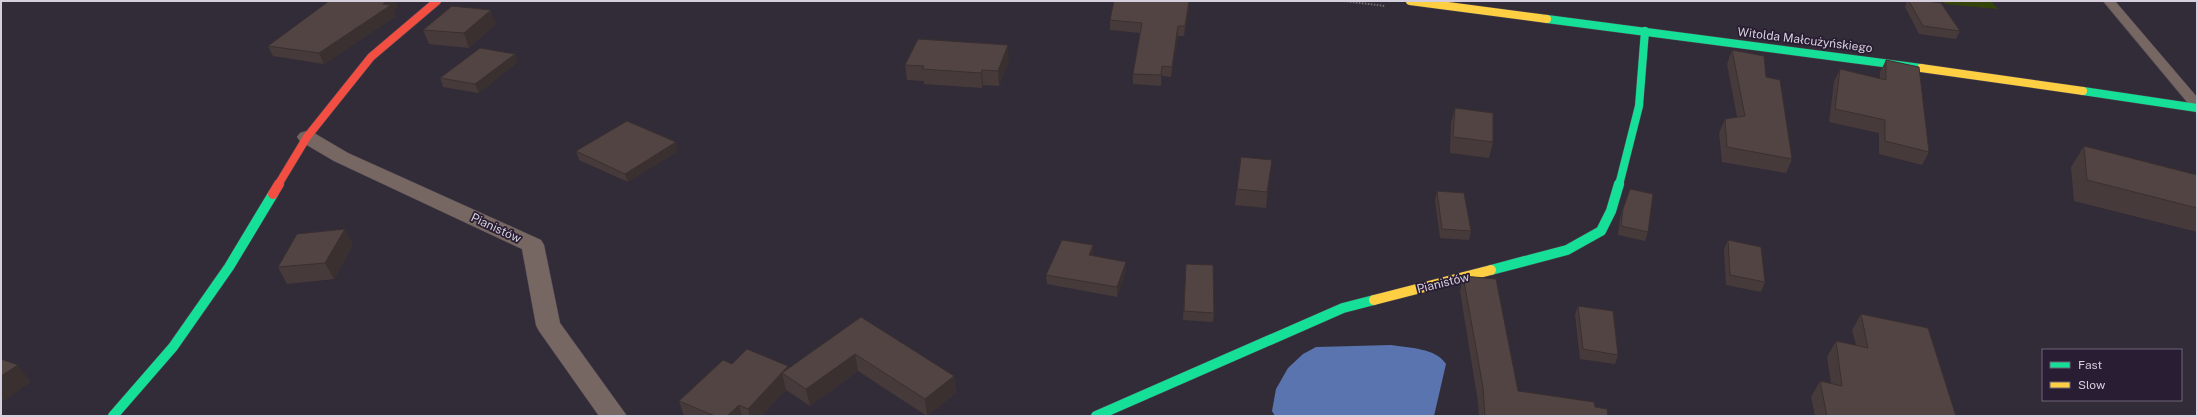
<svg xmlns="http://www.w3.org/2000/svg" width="2198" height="417" viewBox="0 0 2198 417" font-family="'Public Sans',sans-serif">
<rect width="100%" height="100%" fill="#322c38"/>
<path fill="#344408" d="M1943,1H1991L1998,9L1945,4Z"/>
<path fill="#5974ae" d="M1391,345C1409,348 1436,348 1446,364L1434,416H1275L1272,411L1276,389L1288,368L1303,354L1316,347Z"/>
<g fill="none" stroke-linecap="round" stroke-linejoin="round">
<defs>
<path id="lane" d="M2103,1H2115L2197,97V109L2192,108Z"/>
<path id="street" d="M307,131L314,133L348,153L541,240L544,245L560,323L627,416H599L539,331L536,325L522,249L334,161L300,141L297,137L300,133Z"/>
<path id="fast-far1" d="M1547,19L1921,68
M2083,91L2197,108
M1619,185L1639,106L1645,31"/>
<path id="fast" d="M1491,270L1567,250L1601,231L1611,211L1619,184
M113,416L173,347L229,267L273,194
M1096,416L1343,308L1374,300"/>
<path id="slow-far1" d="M1410,1L1547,19
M1921,68L2083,91"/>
<path id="slow" d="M1374,300L1491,270"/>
<path id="jam-far1" d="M278,185L307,137L371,57L437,1"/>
<path id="jam" d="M273,194L279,184"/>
</defs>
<use href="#lane" stroke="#4c4752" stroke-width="1"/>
<use href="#street" stroke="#4c4752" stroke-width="1"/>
<use href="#fast-far1" stroke="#4c4752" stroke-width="9"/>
<use href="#fast" stroke="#4c4752" stroke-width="11"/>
<use href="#slow-far1" stroke="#4c4752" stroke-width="9"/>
<use href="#slow" stroke="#4c4752" stroke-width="11"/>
<use href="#jam-far1" stroke="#4c4752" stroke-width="9"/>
<use href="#jam" stroke="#4c4752" stroke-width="11"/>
<path stroke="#736868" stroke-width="2" stroke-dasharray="1.5 1.5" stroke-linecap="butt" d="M1344,1L1385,6"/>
<use href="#lane" fill="#776762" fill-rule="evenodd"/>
<use href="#street" fill="#776762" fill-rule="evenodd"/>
<use href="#fast-far1" stroke="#16e098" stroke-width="8"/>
<use href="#fast" stroke="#16e098" stroke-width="10"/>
<use href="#slow-far1" stroke="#ffcf43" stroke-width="8"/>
<use href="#slow" stroke="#ffcf43" stroke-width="10"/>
<use href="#jam-far1" stroke="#f24e42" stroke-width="8"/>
<use href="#jam" stroke="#f24e42" stroke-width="10"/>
</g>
<path fill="#473a3a" d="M1189,1V9L1184,36H1178L1171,77L1162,76L1161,86L1133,84V74L1140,33L1110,30V20Z
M1907,1H1926L1960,31L1956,39L1919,34L1905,7Z
M398,7L393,10L396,16L324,64L273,56L268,46Z
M496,24L469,48L429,44L423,30Z
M1732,50L1766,77L1792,159L1786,173L1722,162L1719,133L1725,119L1737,117L1727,64Z
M515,54L518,62L479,93L443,87L440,78Z
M1009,60L999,86L983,85L982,88L924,84V81L907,80L905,65Z
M1886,60L1929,152L1922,165L1879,154V133L1829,122L1834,82L1840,69L1880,79V72Z
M1455,108L1493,142L1489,158L1450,153L1451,123Z
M2084,146L2197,175V232L2074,201L2071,167Z
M576,151H678L628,182L579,160Z
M1270,176L1266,208L1235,205L1237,189Z
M1630,189L1648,232L1645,241L1618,235L1620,218Z
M1437,191L1471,231L1469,240L1440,238L1435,200Z
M1728,240L1765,282L1761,292L1726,285L1724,249Z
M353,245L334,279L287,284L278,267Z
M1093,245V254L1092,256L1126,262V271L1117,297L1047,284L1046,275Z
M1186,264L1214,313L1213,322L1183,320Z
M1463,276L1518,391L1595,407L1608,416H1479L1478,402L1460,291Z
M1578,306L1618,355L1615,364L1580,359L1575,315Z
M1861,314L1956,416H1815L1811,397L1820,381L1831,383L1827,357L1836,341L1856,345L1852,330Z
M861,317L954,376L956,393L927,416L858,371L810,406L786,390L761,416H684L679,401L789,368Z"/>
<path fill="#3a3030" d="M383,1H395L398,7L393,10L396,16L324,64L319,53L383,4Z
M1189,1V9L1184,36L1185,26Z
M491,10L496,24L469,48L464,33Z
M1178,26V36L1171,77L1172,67Z
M1008,45L1009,60L999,86L998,71Z
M515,54L518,62L479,93L475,84Z
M1162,66V76L1161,86V75Z
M982,70L983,85L982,88L981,73Z
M676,142L678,151L628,182L625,174Z
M1272,160L1266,208L1267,192Z
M345,229L353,245L334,279L325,263Z
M1093,245V254L1089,264V255Z
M1126,262V271L1117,297V287Z
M855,354L858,371L810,406L806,389Z
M18,365L31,382L1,403V376Z
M788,366L792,380L782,373L786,390L761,416H750L748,409Z
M954,376L956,393L927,416L925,399Z
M739,405L742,416H727Z"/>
<path fill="#534444" stroke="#3a3030" d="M329,1H387L383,4L391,5L319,53L268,46Z
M1114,1H1189L1185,26H1178L1172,67L1162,66L1161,75L1133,74L1142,23L1110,20Z
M1909,1H1926L1941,3L1960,31L1923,26Z
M452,6L491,10L464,33L423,30Z
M918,39L1008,45L998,71L982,70L981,73L922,69L924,66L905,65Z
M480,48L515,54L475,84L440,78Z
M1732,50L1764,56L1766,77L1780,80L1792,159L1727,147L1725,119L1745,116Z
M1886,60L1919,67L1929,152L1885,141V120L1835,109L1840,69L1886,80Z
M1455,108L1493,113V142L1453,137Z
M627,121L676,142L625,174L576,151Z
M2084,146L2197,175V208L2087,180Z
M1241,157L1272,160L1267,192L1237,189Z
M1630,189L1653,194L1648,232L1621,226L1623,209Z
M1437,191L1464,193L1471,231L1442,229Z
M345,229L325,263L278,267L297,234Z
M1062,240L1093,245L1089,255L1126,262L1117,287L1046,275Z
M1728,240L1761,247L1765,282L1730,275Z
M1186,264L1213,265L1214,313L1184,311Z
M1463,276L1496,279L1518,391L1594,402L1595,407L1607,409L1608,416H1485L1483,387Z
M1578,306L1613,311L1618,355L1583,349Z
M1861,314L1928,328L1956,416H1827L1820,381L1842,386L1836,341L1868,348Z
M861,317L954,376L925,399L855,354L806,389L782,373Z
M747,349L788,366L748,409L739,405L727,416H715L679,401L723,360L732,364Z
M1,359L18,365L1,376Z"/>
<g text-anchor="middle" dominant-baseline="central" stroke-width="3.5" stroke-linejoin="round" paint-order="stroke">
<g font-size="12" fill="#d6cfde" stroke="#281d32">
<text transform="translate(1805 40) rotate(7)">Witolda Małcużyńskiego</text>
<text transform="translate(496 228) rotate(25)">Pianistów</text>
<text transform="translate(1443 283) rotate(-14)">Pianistów</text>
</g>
</g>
<rect width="2198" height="417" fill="none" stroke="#d6cfde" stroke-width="4"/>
<rect x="2042" y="349" width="140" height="52" fill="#281d32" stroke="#6e6477"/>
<rect x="2050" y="362" width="20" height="6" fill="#16e098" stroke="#6e6477"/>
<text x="2078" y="369" font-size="12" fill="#d6cfde">Fast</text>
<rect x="2050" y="382" width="20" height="6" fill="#ffcf43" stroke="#6e6477"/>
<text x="2078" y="389" font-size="12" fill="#d6cfde">Slow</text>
</svg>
